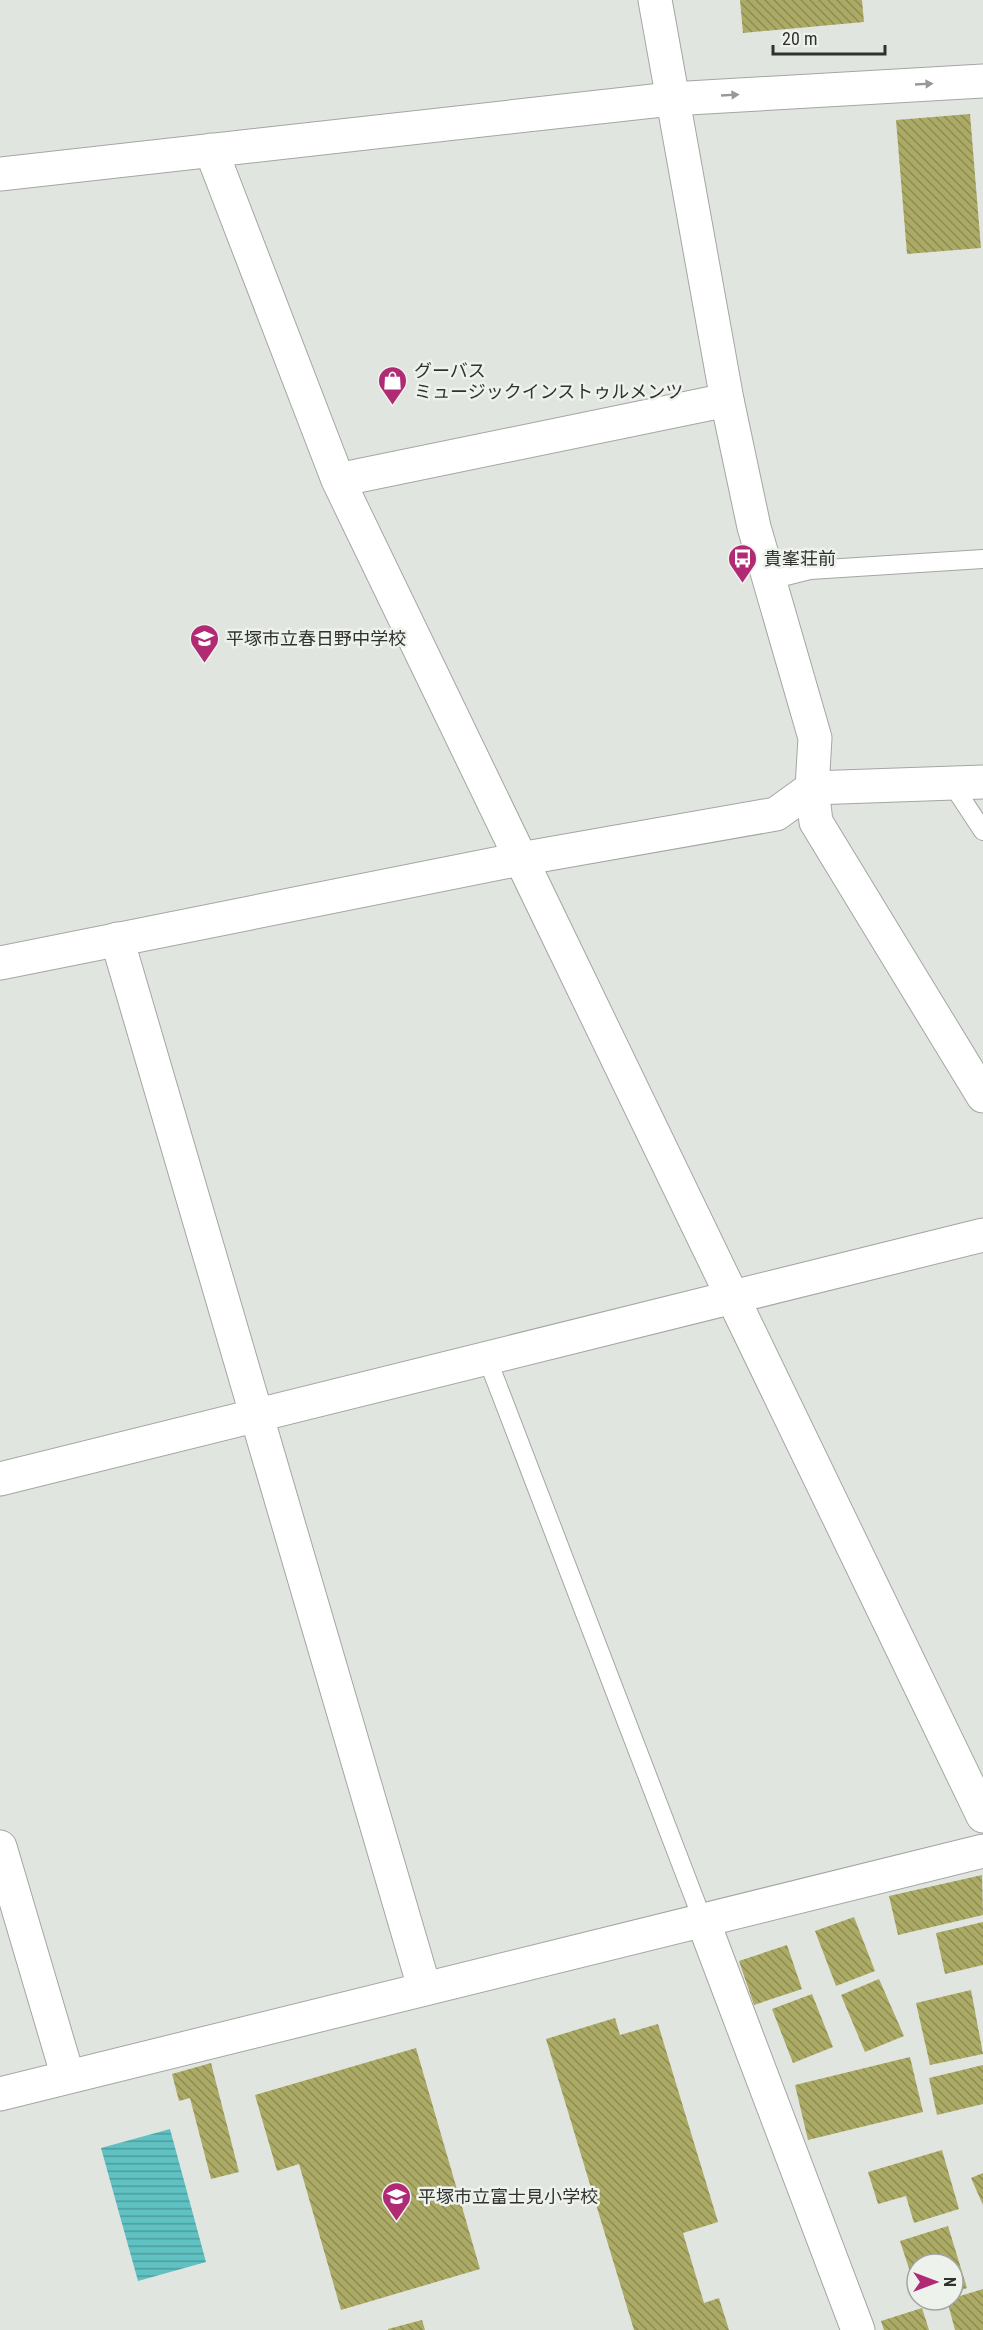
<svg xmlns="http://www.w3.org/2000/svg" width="983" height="2330" viewBox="0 0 983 2330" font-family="'Roboto Condensed','Noto Sans JP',sans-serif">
<defs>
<pattern id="water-rules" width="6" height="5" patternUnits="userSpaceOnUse" patternTransform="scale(1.5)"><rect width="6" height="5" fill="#5fc1c1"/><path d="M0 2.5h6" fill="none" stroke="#4f9d9d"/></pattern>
<pattern id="building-back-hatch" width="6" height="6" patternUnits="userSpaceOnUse" patternTransform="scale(1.5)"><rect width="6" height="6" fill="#acab65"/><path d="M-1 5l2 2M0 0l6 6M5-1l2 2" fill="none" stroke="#8d8c54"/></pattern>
</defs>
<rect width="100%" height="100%" fill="#e1e5e0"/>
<path fill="url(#water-rules)" d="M170,2129L206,2262L138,2281L101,2148Z"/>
<path fill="url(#building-back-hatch)" d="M740,0H862L864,22L743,33Z
M970,114L981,248L907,254L896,120Z
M982,1875L983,1915L898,1935L889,1896Z
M854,1917L875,1971L836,1986L815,1931Z
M983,1922V1965L945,1974L936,1933Z
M787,1945L802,1989L754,2005L739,1961Z
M879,1979L904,2036L865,2052L841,1995Z
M971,1990L983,2054L930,2065L916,2003Z
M812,1994L833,2047L793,2063L772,2009Z
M615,2018L620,2035L658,2024L718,2222L683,2233L704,2303L719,2298L729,2330H634L546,2039Z
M416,2048L480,2269L341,2310L299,2164L277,2171L255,2095Z
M910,2057L923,2112L808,2140L795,2085Z
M211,2063L239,2172L211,2179L190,2098L179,2101L172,2074Z
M983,2065V2104L937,2115L929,2078Z
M942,2150L959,2209L914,2223L906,2196L878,2204L868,2172Z
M983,2173V2205L971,2178Z
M948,2226L967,2288L953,2293V2264H917V2293L900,2241Z
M983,2289V2330H955L947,2300Z
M922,2308L929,2330H884L881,2321Z
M422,2320L425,2330H388V2329Z"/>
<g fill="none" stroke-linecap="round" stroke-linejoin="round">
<defs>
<path id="service" d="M770,580L810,570L983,559
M952,784L983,831
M487,1358L703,1921"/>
<path id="minor" d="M211,150L338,480L983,1816
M0,174L671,99L983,81
M338,480L727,400
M812,788L816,822L983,1096
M117,939L424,1987
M0,1479L983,1235
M0,1847L68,2077
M703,1921L858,2330
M0,2094L983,1851"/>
<path id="tertiary" d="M655,0L727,400L754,527L815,738L812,788
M0,963L520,859L776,814L812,788L983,782"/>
</defs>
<use href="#service" stroke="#a3a6a2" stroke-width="20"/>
<use href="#minor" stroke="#a3a6a2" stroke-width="35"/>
<use href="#tertiary" stroke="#a3a6a2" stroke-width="35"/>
<use href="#service" stroke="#fff" stroke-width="18"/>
<use href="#minor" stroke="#fff" stroke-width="33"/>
<use href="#tertiary" stroke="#fff" stroke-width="33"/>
</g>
<defs><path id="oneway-solid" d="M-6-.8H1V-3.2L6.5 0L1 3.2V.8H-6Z" transform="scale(1.5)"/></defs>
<g fill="#989898">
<use href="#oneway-solid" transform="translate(924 84) rotate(-3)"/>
<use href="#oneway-solid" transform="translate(730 95) rotate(-3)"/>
</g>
<defs>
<symbol id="shop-pin" viewBox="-11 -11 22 30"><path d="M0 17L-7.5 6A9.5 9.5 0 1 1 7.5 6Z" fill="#b02b73" stroke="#eef2ed"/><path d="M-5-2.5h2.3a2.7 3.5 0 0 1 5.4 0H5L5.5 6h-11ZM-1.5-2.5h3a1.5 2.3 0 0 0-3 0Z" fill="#fff"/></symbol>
<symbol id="bus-pin" viewBox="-11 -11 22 30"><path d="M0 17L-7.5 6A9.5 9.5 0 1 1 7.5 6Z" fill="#b02b73" stroke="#eef2ed"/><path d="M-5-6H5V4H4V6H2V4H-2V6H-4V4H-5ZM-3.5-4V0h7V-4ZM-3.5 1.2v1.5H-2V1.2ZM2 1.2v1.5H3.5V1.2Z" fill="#fff"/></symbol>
<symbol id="school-pin" viewBox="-11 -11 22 30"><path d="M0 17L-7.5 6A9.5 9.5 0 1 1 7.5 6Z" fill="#b02b73" stroke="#eef2ed"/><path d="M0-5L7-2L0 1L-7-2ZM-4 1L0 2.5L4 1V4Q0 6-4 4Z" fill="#fff"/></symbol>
</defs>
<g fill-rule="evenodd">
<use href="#shop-pin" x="376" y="364" width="33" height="45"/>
<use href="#bus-pin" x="726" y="542" width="33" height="45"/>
<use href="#school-pin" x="188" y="622" width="33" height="45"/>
<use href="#school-pin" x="380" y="2180" width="33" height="45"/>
</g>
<g text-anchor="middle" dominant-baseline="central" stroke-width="5" stroke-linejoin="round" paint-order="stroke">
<g font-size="18" fill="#313230" stroke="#eef2ed" text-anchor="start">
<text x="414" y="370">グーバス<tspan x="414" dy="21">ミュージックインストゥルメンツ</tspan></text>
<text x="764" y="558">貴峯荘前</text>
<text x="226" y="638">平塚市立春日野中学校</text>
<text x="418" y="2196">平塚市立富士見小学校</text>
</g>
</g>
<g transform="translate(935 2282) rotate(90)"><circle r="28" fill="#eef2ed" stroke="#a2a5a1" stroke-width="1.5"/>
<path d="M0-4.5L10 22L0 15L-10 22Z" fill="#b02b73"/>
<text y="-9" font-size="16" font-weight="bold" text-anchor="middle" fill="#313230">N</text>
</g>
<path d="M773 45v9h112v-9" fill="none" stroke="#313230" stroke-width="3"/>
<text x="782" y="45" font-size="18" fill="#313230" stroke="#eef2ed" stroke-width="4.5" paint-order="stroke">20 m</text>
</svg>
